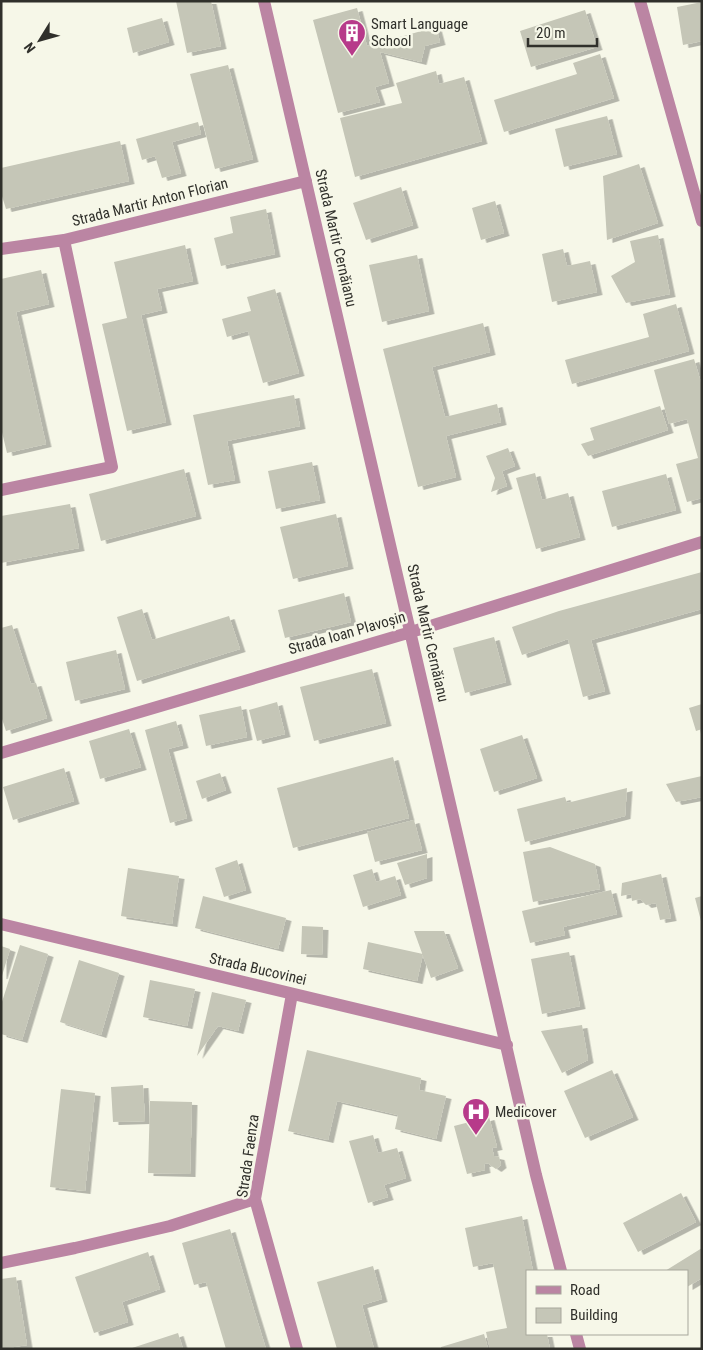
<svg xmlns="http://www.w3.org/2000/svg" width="703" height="1350" viewBox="0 0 703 1350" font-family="'Roboto Condensed',sans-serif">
<defs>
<filter id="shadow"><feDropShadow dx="5.5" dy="3" stdDeviation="0" flood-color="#0004"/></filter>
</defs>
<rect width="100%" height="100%" fill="#f6f7e8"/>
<path fill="#c5c6b7" filter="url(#shadow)" d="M176,1H211L221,46L187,53Z
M702,2V41L683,45L677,7Z
M357,8L367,46L436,27L440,42L425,46L421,62L380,52L389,83L375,87L380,102L338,113L313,20Z
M585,10L597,47L531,67L520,31Z
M162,18L169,42L133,53L127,28Z
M600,54L614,98L504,132L494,100L577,74L573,63Z
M228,65L253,159L215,169L190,74Z
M436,71L439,84L464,77L482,141L355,177L340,118L402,103L396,83Z
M607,116L617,154L564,167L555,129Z
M198,122L201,134L172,142L181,173L162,178L155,156L142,160L136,139Z
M120,141L129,181L6,209L1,193V168Z
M639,164L658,223L607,240L603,176Z
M401,187L413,225L366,240L353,203Z
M495,201L504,233L481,240L472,208Z
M266,209L275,254L221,266L214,238L233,233L230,217Z
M658,235L670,294L626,303L611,276L635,262L630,241Z
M185,245L193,281L157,289L162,310L141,315L166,422L127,431L102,324L127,318L114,262Z
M563,249L567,266L590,261L597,292L552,302L542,254Z
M417,255L429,311L382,322L369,265Z
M41,270L49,304L16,312L46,444L7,453L1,428V279Z
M275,289L299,373L263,383L248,331L227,337L222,319L251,311L247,297Z
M676,304L689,351L572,384L565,360L649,337L643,314Z
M483,323L490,352L432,367L445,417L497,404L501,422L446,436L456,477L418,487L383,349Z
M694,359L702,386V498L687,502L676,464L698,458L687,419L669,424L654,370Z
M294,395L300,426L227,441L235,480L208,485L193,415Z
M660,406L668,430L588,456L581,444L594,440L590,428Z
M508,448L515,466L502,471L507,486L491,492L495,478L486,456Z
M312,462L320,500L276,509L268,471Z
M184,469L196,516L101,541L89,494Z
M535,473L542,500L568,493L580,537L536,549L516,478Z
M666,474L676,510L612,527L602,491Z
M70,504L79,548L1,563V516Z
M336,514L348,566L293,579L280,527Z
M702,572V609L591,640L605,691L583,697L568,639L522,655L512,627L559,611Z
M344,593L351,622L285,638L278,610Z
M142,609L152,640L229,616L240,649L137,681L117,617Z
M12,625L31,684L36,683L47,718L6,731L1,716V628Z
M494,637L506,682L465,693L453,648Z
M116,650L125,689L75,701L66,662Z
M372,669L386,723L314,741L300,687Z
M277,702L285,734L257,741L249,710Z
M702,704V729L696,731L689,708Z
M241,706L247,737L206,746L199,715Z
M176,721L183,745L168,749L187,818L170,823L145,730Z
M129,729L141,767L100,779L89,741Z
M522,735L537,778L494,792L480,749Z
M393,757L409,818L293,848L277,788Z
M64,768L74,801L13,820L3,787Z
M220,773L226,790L202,799L196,781Z
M702,776V797L676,802L666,784Z
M627,788L625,816L525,842L517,809L565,797L567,803Z
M414,820L422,850L375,862L367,832Z
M550,847L595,864L600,889L533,902L523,852Z
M427,854V878L405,885L397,863Z
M237,860L246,890L224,897L215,868Z
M128,868L179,876L172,924L121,916Z
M372,869L376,882L395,876L401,895L363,907L353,875Z
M661,874L671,918L660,920L656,903L646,905L640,899L632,901L631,894L621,896L622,883Z
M611,890L617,914L563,927L565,935L530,943L522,911Z
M203,896L286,918L278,949L195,928Z
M702,896V920L701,921L695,898Z
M302,926L323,927L322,955L301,954Z
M414,931H444L458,968L431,978Z
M368,942L423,954L417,981L363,969Z
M20,945L48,954L22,1040L1,1034V1005Z
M1,946L10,949L2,976H1Z
M569,952L580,1006L542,1014L531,959Z
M79,960L119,973L101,1035L60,1022Z
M150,980L195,989L187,1026L143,1017Z
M212,992L246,1000L238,1031L218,1026L197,1056Z
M582,1025L588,1060L562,1073L541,1031Z
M307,1050L421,1078L419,1090L446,1096L436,1139L395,1129L398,1115L337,1101L328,1140L288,1131Z
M612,1070L633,1117L585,1138L564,1091Z
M143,1085L145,1121L113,1122L111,1087Z
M61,1089L95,1093L85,1191L50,1187Z
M150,1101L192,1102L190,1174L148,1173Z
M489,1117L497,1147L492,1148L494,1156L499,1157L501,1165L496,1169L490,1165L489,1163L484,1164L485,1170L467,1174L454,1126Z
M373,1135L378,1153L397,1148L406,1178L384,1185L388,1197L368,1203L349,1141Z
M681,1193L696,1222L638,1252L623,1223Z
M522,1216L533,1271H527V1334H547L550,1349H490L486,1332L507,1328L493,1263L473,1267L465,1228Z
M230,1229L254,1310L266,1349H226L206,1282L194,1285L182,1243Z
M702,1248V1278L687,1287V1271H665Z
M148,1252L160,1289L122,1302L128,1322L94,1333L75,1277Z
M373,1266L382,1299L362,1305L374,1349H337L317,1282Z
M16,1277L27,1345L1,1349V1279Z
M178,1333L183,1349H132V1348Z
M484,1334L488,1349H441V1347Z"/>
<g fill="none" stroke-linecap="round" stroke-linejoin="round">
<path stroke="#bb85a3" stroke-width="12" d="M264,1L536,1175L561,1271
M640,1L702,221
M1,249L64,240L306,181
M1,490L112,467L64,240
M1,753L411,632L702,542
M1,924L507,1045
M292,994L255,1199L297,1349
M1,1263L75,1248L170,1226L255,1199
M576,1334L580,1349"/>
</g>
<defs>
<symbol id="building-pin" viewBox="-11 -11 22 30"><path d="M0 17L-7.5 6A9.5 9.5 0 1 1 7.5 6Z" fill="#b73a8a" stroke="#f6f7e8"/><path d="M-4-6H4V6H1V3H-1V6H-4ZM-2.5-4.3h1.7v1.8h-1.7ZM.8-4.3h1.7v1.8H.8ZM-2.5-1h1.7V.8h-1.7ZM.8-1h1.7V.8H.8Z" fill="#fff"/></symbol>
<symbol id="hospital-pin" viewBox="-11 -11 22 30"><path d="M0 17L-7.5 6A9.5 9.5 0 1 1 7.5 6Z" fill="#b73a8a" stroke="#f6f7e8"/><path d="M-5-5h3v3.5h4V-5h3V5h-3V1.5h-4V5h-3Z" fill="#fff"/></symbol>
</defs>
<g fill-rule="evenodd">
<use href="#building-pin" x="336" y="17" width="32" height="43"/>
<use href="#hospital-pin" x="460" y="1096" width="32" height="43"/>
</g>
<g text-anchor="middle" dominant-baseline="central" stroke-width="5" stroke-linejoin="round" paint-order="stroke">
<g font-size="15" fill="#30302b" stroke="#f6f7e8" text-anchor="start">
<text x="371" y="24">Smart Language<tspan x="371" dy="17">School</tspan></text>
<text x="495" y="1112">Medicover</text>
</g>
<g font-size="15" fill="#30302b" stroke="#f6f7e8">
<text transform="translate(150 202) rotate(-14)">Strada Martir Anton Florian</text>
<text transform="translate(336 238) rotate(77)">Strada Martir Cernăianu</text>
<text transform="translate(347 633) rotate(-16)">Strada Ioan Plavoșin</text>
<text transform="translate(428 633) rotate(77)">Strada Martir Cernăianu</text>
<text transform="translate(258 969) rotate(13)">Strada Bucovinei</text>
<text transform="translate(248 1156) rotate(-82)">Strada Faenza</text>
</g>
</g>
<rect width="703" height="1350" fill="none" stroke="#30302b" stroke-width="5"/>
<rect x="526" y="1270" width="162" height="65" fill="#f6f7e8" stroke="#a7a79c"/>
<rect x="536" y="1286" width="25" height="8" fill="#bb85a3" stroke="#a7a79c"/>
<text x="570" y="1295" font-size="15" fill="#30302b">Road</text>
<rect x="536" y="1308" width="25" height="15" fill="#c5c6b7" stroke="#a7a79c"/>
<text x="570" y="1320" font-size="15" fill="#30302b">Building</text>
<g transform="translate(40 40) rotate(233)" stroke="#f6f7e8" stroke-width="4" paint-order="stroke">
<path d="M0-4L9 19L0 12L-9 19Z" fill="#30302b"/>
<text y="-8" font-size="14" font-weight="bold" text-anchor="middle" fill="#30302b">N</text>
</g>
<path d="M528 38v8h69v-8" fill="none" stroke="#30302b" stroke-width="2.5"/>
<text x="536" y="38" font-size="15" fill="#30302b" stroke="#f6f7e8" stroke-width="4" paint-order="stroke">20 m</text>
</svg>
